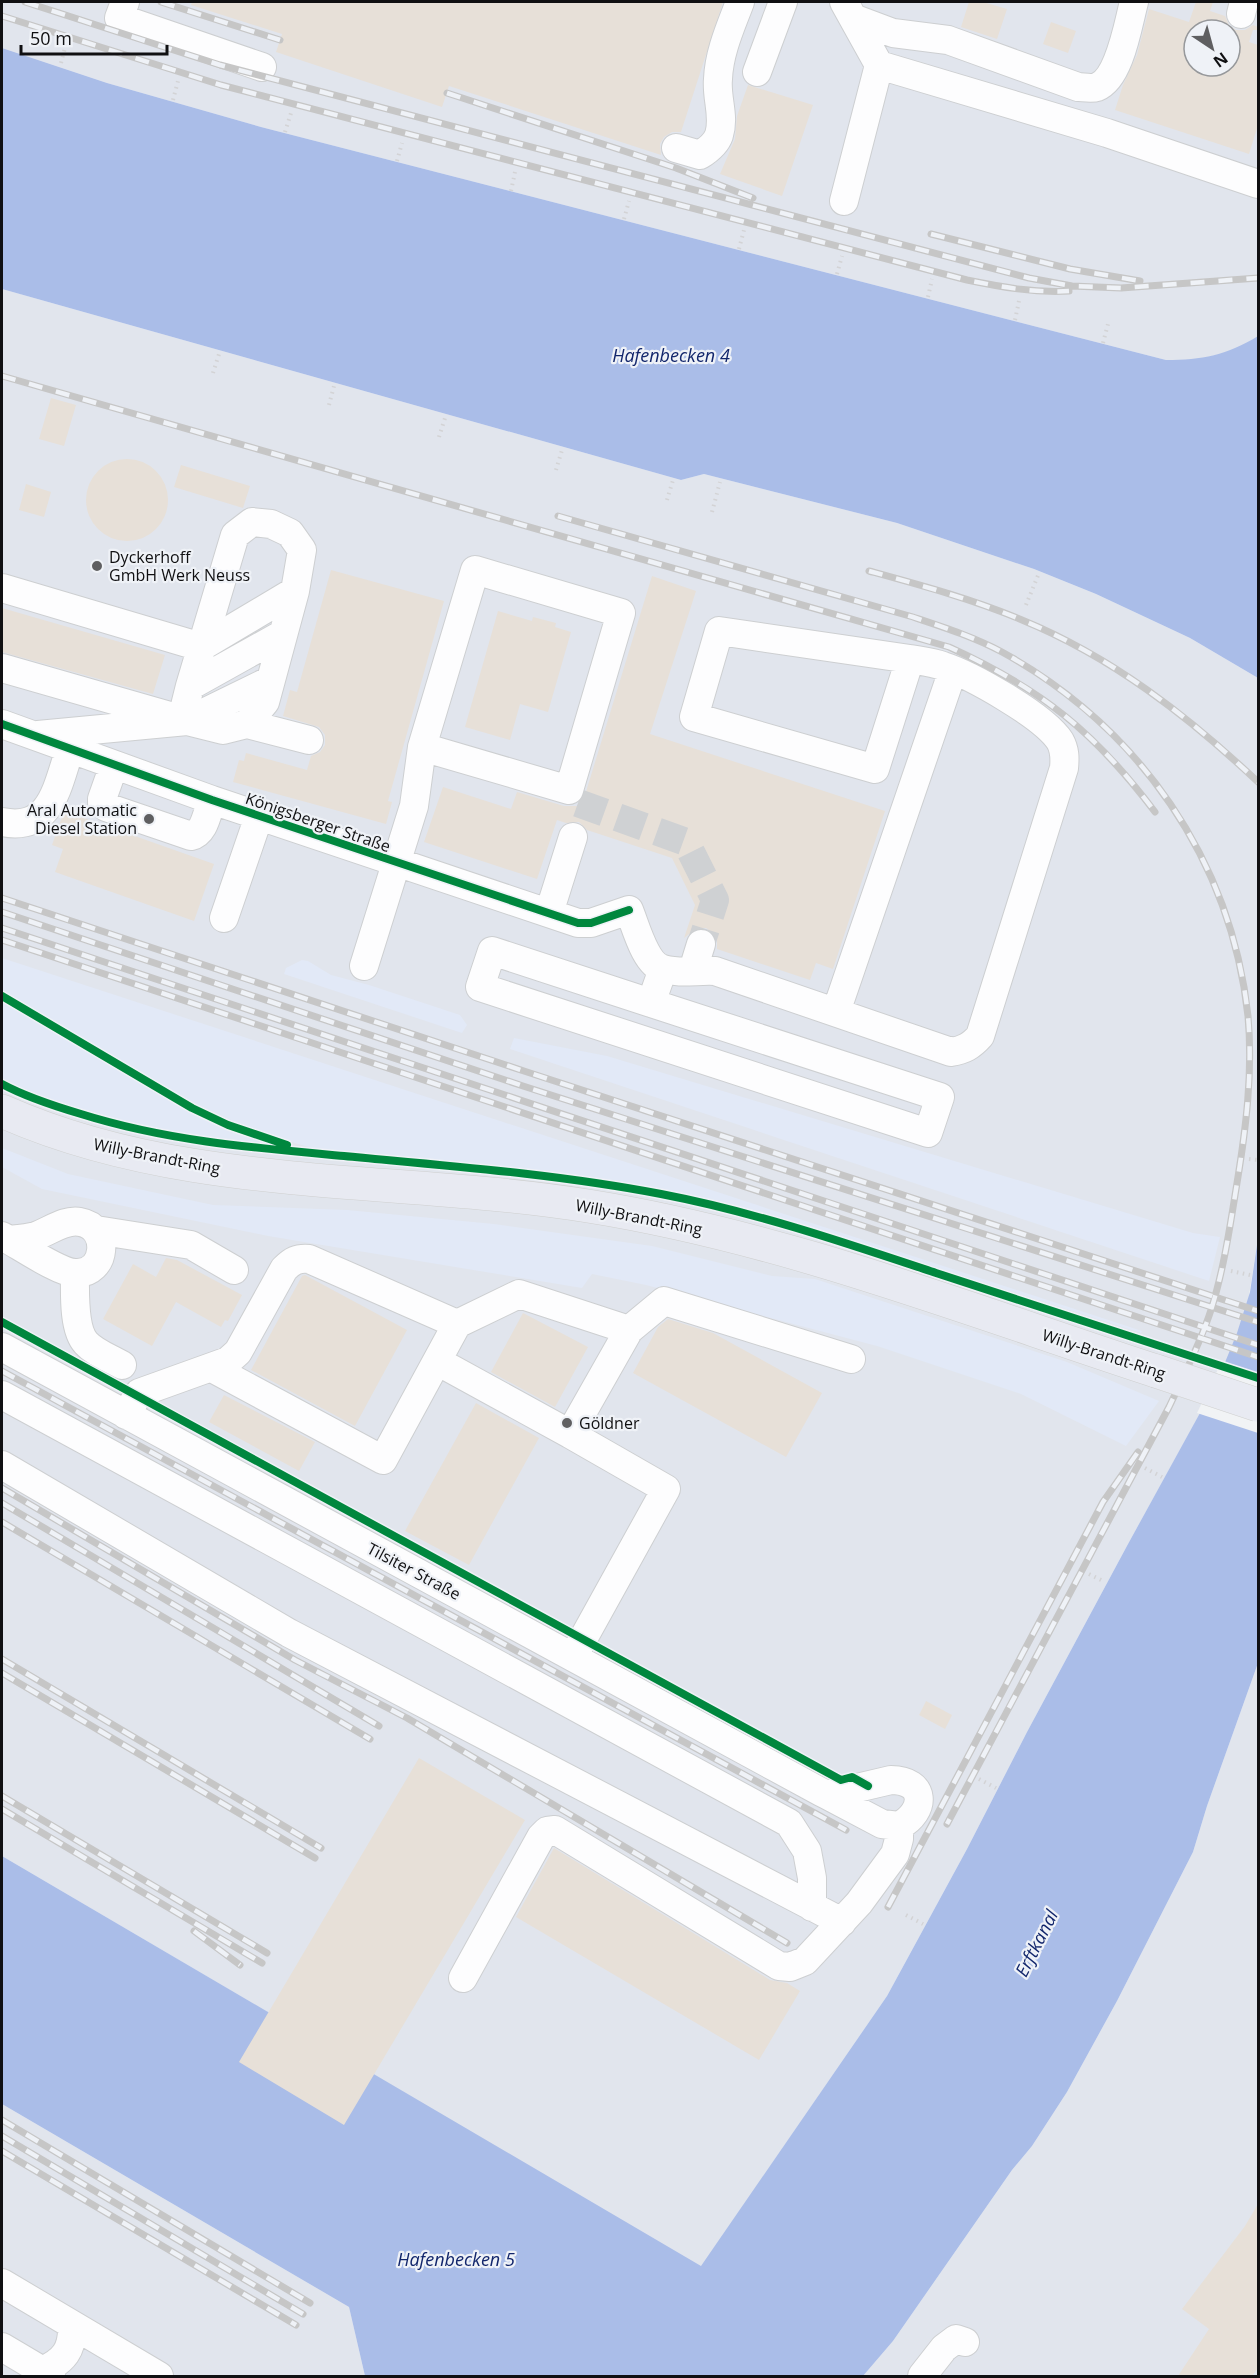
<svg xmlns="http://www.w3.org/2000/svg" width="1260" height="2378" viewBox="0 0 1260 2378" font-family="'Open Sans',sans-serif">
<rect width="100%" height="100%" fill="#f1f3f5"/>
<path fill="#e1e5ed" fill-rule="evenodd" d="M2,2H1258V336L1236,350L1196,360H1166L261,127L107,83L2,48ZM1194,30H1230V66H1194Z
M2,289L681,480L704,474L897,523L1034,569L1096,594L1190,638L1258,678V1238L1249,1295L1258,1298L1196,1421L1128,1544L1027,1732L967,1849L887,1996L701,2267L2,1856Z
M1258,1663V2376H863L893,2341L1012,2170L1032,2146L1067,2092L1117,2001L1193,1852L1207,1806Z
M2,2104L349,2307L365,2376H2Z"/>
<path fill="#e2e9f7" d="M2,958L1142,1331L1141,1333L835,1235L744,1209L664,1190L578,1176L495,1165L315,1149L255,1131L185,1099L2,992Z
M302,960L308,961L331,975L369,985L460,1015L467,1025L462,1033L284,974L286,968Z
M2,1002L187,1109L221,1127L274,1145C179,1138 88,1121 2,1079Z
M514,1038L607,1056L1193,1233L1220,1237L1209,1281L510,1049Z
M2,1148L68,1174L213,1205L347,1210L494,1224L652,1246L772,1276L815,1279L1067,1362L1159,1401L1126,1446L1021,1394L877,1346L646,1285L592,1274L582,1288L268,1236L42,1189L2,1167Z"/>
<path fill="#aabde8" d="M2,48L107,83L261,127L1166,360C1202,360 1227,355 1258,336V678L1190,638L1096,594L1034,569L897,523L704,474L681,480L2,289Z
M1258,1238V1663L1207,1806L1193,1852L1117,2001L1067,2092L1032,2146L1012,2170L893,2341L863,2376H365L349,2307L2,2104V1856L701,2266L887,1996L967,1849L1027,1732L1128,1544L1217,1382L1237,1333L1250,1292Z"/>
<path fill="#f1f3f5" d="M1222,1361L1258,1373V1433L1197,1413Z"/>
<path fill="#e7e0d8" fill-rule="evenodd" d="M192,2H723L681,132H672L664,137L660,144L661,155L449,86L442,107L276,52L282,34L191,5Z
M969,2H983L1007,9L997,39L961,27Z
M1196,2H1213L1210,11L1225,16L1229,25L1236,30H1245L1253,25L1258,27V30H1253L1249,42L1258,45V125L1249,154L1115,110L1123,85L1137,55L1149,9L1189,22ZM1194,30H1230V66H1194Z
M1051,22L1076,31L1068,53L1043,44Z
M748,85L813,105L782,196L720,174L735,139L737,116Z
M51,398L76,405L64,446L39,439Z
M86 500a41 41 0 1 1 82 0a41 41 0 1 1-82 0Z
M181,465L250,486L243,508L174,487Z
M26,484L51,492L44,517L19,510Z
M331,570L444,601L388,801L392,802L386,824L233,782L239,760L244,761L246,753L307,770L311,756L320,752L325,745V735L319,727L283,716L290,690L297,692Z
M652,576L696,591L650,734L885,811L833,969L816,963L810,980L717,949V940L713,933L706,928H697L684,938L695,905L672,858L587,830L579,822L566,823L557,820L537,879L424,842L443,787L511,809L517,792L564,806H577L585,795Z
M2,608L165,655L153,694L2,652Z
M498,611L532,621L533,617L556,623L555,627L571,632L548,712L520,704L510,740L465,727Z
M64,811L214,864L194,921L55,872L63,849L52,845Z
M166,1258L177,1260L242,1295L228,1321L225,1320L221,1327L176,1302L152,1346L103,1319L133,1264L156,1277Z
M305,1275L407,1330L355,1426L251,1370L302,1276Z
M523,1313L588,1347L555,1407L491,1372Z
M668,1319L713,1333L822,1393L786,1457L633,1373L658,1327Z
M224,1395L315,1442L299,1471L209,1422Z
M476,1403L539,1438L469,1565L405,1531Z
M926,1701L952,1715L945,1729L919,1715Z
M419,1758L525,1820L344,2125L239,2062Z
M554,1848L770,1980L787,1983L800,1991L759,2060L516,1917Z
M1258,2204V2368L1252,2376H1178L1209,2329L1182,2309L1245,2226Z"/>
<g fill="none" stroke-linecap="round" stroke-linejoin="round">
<path stroke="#cfd1d3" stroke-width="28" stroke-dasharray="28 14" stroke-linecap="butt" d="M578,803L686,842L715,900L701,944"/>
<defs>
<path id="minor" d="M125,2L119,18L262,67
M844,2L879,65L1107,133L1258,184
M1241,14L1244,2
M853,18L893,33L948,40L1078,87C1083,87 1091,89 1097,87C1120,78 1128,24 1134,2
M757,72L783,2
M676,148L700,155C708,150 716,144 719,135C725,116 716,98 718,79C719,52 731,26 740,2
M844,201L879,65
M2,588L201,647L295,591
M2,668L187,721L271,680
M190,686L283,634
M2,724L212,800L578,923H591L629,910C636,927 645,964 663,969C679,974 698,970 715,971L951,1052C964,1050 971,1046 980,1036L1064,768C1065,758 1065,750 1060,741C1044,716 971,675 943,666C932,662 921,661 910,659L719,631L694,717L875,769L910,659
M247,724L309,740
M38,735L187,721L223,730L247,724L265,702L295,591L302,550L290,533L271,524L252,522L235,535L190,686L185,706L187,721
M114,765L102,799V803L106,807L191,836C205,833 207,812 212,800
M2,822C52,832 57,786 70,749
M549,913L573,837
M224,918L259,816
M364,966L414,806L422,747L475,570L621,613L569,790L422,747
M693,970L701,944
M651,1003L492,951L480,987L928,1133L940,1097L651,1003L663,969
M836,1012L953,670
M96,1230L191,1245L234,1270
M2,1236C19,1245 58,1272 75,1273C107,1275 111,1227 80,1222C65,1219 50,1231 36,1236C28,1238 18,1239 9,1240
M75,1273C75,1292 73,1329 86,1343C95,1353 110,1358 122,1365
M629,1330L664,1301L851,1359
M2,1347L821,1792L827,1795L882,1824L899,1826C927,1811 926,1780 891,1780L827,1795
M212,1368L383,1460L457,1324
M2,1395L789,1823L807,1851L812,1878V1907
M126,1415L139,1393L228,1361L238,1352L284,1269C292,1261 297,1258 309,1259L457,1324L519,1294L629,1330L570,1434L437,1361
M570,1434L666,1489L573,1657
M2,1465L289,1633L842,1922
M463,1978L541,1837L547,1831L555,1830L779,1966L790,1967L805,1961L859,1903L895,1854L899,1839V1826
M2,2283L159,2376
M2,2347L51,2376
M42,2371C64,2361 73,2350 72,2325
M922,2376L944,2348L956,2339L965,2342"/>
<path id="major" d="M2,1111C186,1193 393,1175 588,1206C783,1237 969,1310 1156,1371"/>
</defs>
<use href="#minor" stroke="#cdcfd1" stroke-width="30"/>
<use href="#major" stroke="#cfd0d0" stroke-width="34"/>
<path stroke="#d3d3d5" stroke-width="4" stroke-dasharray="1.5 4.5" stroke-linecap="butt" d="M61,63L66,44
M173,100L178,81
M285,132L291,113
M397,161L402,143
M511,191L515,172
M624,219L629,201
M739,249L744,230
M837,274L842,256
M928,297L932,279
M1015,320L1019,301
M1103,343L1108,324
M213,373L219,354
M329,405L334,386
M439,437L445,418
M556,470L562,450
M667,500L673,480
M712,512L720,482
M1026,605L1039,573
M1249,1159L1258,1160
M1231,1271L1250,1275
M1145,1468L1162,1477
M1089,1574L1105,1582
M979,1779L996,1788
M906,1915L923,1924"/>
<use href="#minor" stroke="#fdfdfe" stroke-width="28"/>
<use href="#major" stroke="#e8eaf2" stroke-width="33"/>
<defs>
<path id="rail" d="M25,2L220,65L1029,278L1072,286L1121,288L1258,278
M161,2L280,40
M2,16L221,85L967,280C1001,287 1034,293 1069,291
M447,93L676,168L753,198
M931,234L1070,269L1140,281
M2,376L949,647C1041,689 1094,731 1155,812
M558,516L913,617C943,627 974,637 1002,652C1140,728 1231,860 1248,1016C1253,1072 1246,1128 1237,1183C1230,1226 1224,1269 1211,1310C1200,1344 1184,1375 1169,1407L947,1824
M869,571C920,585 972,599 1022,620C1112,657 1188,716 1258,782
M2,898L527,1072L1258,1311
M2,912L523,1086L1258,1322
M2,928L1258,1345
M2,940L1258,1357
M2,1371L846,1830
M2,1488L295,1660L407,1718L787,1943
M2,1503L379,1726
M2,1522L370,1739
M2,1659L321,1848
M2,1673L315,1858
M2,1796L267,1953
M2,1809L262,1963
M888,1907L1103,1502L1138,1452
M194,1931L240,1965
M2,2120L310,2303
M2,2136L303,2314
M2,2151L296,2325"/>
</defs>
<use href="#rail" stroke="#c6c6c6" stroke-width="7"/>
<use href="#rail" stroke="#eff2f7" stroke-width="4.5" stroke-dasharray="14" stroke-linecap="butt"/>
<defs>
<path id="major-bridge" d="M1156,1371L1258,1405"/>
</defs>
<use href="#major-bridge" stroke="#cfd0d0" stroke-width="34" stroke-linecap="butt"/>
<use href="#major-bridge" stroke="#e8eaf2" stroke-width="33"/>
<defs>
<path id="cycleway" d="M2,724L212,800L578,923H591L629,910
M2,996L192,1108L228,1125L287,1145
M2,1084C26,1097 54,1106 81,1114C167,1141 254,1148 344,1156C450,1166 556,1174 661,1194C755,1212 846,1243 936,1273C1044,1308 1151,1343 1258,1378
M2,1322L841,1780L852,1777L868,1786"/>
</defs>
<use href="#cycleway" stroke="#eff2f7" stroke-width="11"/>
<use href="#cycleway" stroke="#00873e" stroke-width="8"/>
</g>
<g fill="#5f5f61" stroke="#eff2f7" stroke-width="2">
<circle cx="97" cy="566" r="6"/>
<circle cx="149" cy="819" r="6"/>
<circle cx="567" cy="1423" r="6"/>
</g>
<g text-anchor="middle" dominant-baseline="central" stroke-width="4.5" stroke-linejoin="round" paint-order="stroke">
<g font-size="16" fill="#101012" stroke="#eff2f7" text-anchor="start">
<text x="109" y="557">Dyckerhoff<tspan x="109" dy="18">GmbH Werk Neuss</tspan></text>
<text x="137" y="810" text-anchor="end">Aral Automatic<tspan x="137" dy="18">Diesel Station</tspan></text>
<text x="579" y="1423">Göldner</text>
</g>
<g font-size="16" fill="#101012" stroke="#eff2f7">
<text transform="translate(318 822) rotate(19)">Königsberger Straße</text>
<text transform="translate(157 1156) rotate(11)">Willy-Brandt-Ring</text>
<text transform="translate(639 1217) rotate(11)">Willy-Brandt-Ring</text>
<text transform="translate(1104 1354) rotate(18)">Willy-Brandt-Ring</text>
<text transform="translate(414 1571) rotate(28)">Tilsiter Straße</text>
</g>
<g font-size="18" font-style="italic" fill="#12266c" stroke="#eff2f7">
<text x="671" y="355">Hafenbecken 4</text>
<text transform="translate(1036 1943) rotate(-63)">Erftkanal</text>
<text x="456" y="2259">Hafenbecken 5</text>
</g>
</g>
<rect width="1260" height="2378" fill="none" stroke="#101012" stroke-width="6"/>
<g transform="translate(1212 48) rotate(144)"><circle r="28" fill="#eff2f7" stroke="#96989b" stroke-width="1.5"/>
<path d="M0-4.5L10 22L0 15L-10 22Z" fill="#5f5f61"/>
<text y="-9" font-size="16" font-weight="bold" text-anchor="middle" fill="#101012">N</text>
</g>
<path d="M21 45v9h146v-9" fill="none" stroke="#101012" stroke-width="3"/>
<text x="30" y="45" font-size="18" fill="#101012" stroke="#eff2f7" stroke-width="4.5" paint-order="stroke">50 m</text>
</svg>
